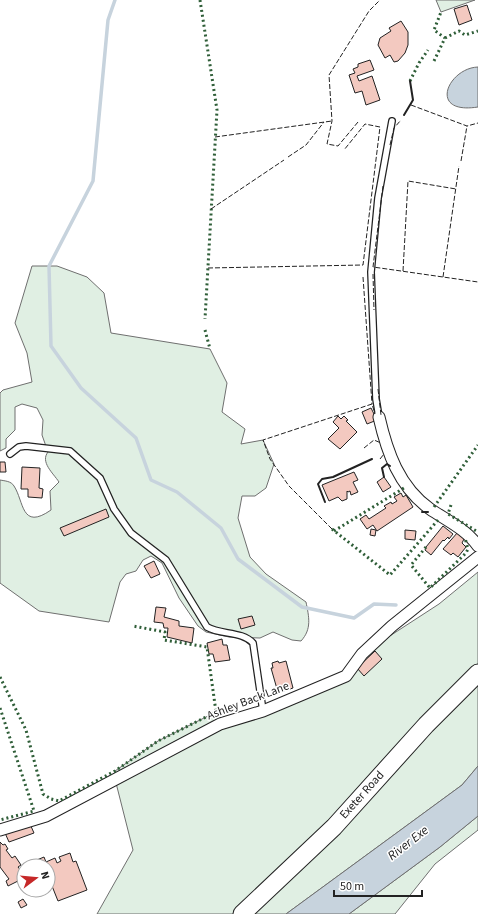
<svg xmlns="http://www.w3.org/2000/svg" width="478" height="914" viewBox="0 0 478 914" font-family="'Source Sans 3',sans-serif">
<rect width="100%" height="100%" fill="#fff"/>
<path fill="#e0efe3" stroke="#6f6f6f" d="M436,0H475L441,12Z
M32,266H57L87,277L104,293L111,333L210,349L227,383L222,412L245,429L241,444L263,440L274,464L266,488L255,496H242L238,518L250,557L266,574L306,602C309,617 312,629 301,641L292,640L273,632L260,638L229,637L206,632L198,626L179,598L162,563L151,556L143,560L136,571L126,574L120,582L109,622L39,611L0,583V480C5,481 11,481 14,486C24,501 21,531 51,510L50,491L59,482C53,473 40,462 48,452L42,435L43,420L37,408L22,404L15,407V430L6,439V448L0,451V393L3,390L32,382L27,353L15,323Z
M478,572V766L462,785L286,914H97L133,850L115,779V771L158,741L216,712L220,724L346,676L362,654L439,604Z
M478,816V830L435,864L395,914H349L440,847Z"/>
<path fill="#c7d3dd" stroke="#6f6f6f" d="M478,67V107C427,115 448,68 478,67Z
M478,766V816L440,847L349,914H286L462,785Z"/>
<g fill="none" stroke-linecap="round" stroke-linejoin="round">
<path stroke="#c7d3dd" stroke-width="3.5" d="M115,0L108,20L93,181L49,266L51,346L81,388L136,438L151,480L177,492L221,528L238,559L302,607L354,618L374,604L396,605"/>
</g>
<path fill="#f3c9c0" stroke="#222" d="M467,5L472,20L459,25L454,9Z
M401,21L408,32V45L405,53L398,61L394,62L390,55L385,58L378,45L380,38L391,31L389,28Z
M370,60L374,70L357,76L359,81L372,76L380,100L366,105L362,91L355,93L349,75L355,73L353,69L358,67V64Z
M371,408L377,420L367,424L362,412Z
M338,416L341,419L344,416L348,420L346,421L357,432L340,449L328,439L339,428L333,422Z
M0,462H5L6,472H0Z
M22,467L40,468L39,488L43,489L42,498L28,497V489H21Z
M354,472L358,480L353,482L358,492L351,495L350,491L348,492L347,491V499L342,501L338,497L329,501L322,485Z
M384,477L391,487L383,492L377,482Z
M401,493L403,497L406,495L413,507L377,531L373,525L367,529L360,519L366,515L369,519L386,508L384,506L391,502L392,504L397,501L394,497Z
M106,509L109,517L64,536L60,528Z
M443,526L453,534L449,539L448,537L444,541L443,540L431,555L425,550L426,547Z
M371,529L376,530L375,536L370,535Z
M405,530L416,531L415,540L405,539Z
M458,532L465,537L462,543L466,547L458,557L453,553L451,555L443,549Z
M154,561L160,574L151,578L144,566Z
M156,607L166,608L164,617L179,621V626L194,628L192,643L167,637L168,628H164L163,623L154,622Z
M252,616L255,625L241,629L238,619Z
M222,639L223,645H227L230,660L215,662L213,654H209L207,643Z
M375,651L382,659L364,676L357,668Z
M278,661L279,663L286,661L293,688L284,691L283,687L277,689L271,668H273L272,663Z
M30,824L34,833L9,842L5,833Z
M0,842L3,845L5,844L8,849L6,850L12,858L15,856L21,865L18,867L22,872L24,871V878L8,886L6,881L9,879L0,867Z
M70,853L73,862L76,861L87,890L58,901L48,876V866H34L32,862L44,857L46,862L55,858L57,863L61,861L59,857Z
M23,899L27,905L21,908L18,902Z"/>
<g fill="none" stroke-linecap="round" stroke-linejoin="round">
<defs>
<path id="lane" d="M379,417L376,399L371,272L378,198L392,121
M10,454L19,447L26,446L70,451L100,478L114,509L131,533L166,560L207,627C221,635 242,631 253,643L263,711"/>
<path id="street" d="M379,417C387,452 399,487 430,509C446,520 466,529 478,546
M0,830L46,816L220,724L263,711L346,676L362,654L392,626L478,557"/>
<path id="primary" d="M242,914L334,827L426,725L478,673"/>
</defs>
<use href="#lane" stroke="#222" stroke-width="8"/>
<use href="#street" stroke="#222" stroke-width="13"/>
<use href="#primary" stroke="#222" stroke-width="19"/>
<use href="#lane" stroke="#fff" stroke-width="5.5"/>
<use href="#street" stroke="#fff" stroke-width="11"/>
<use href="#primary" stroke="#fff" stroke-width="17"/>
<path stroke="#2f5e38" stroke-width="3" stroke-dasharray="2 3" stroke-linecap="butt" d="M200,0L217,110L205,319
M445,38L459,31L465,35L478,31
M434,61L445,38L434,30L441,12
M410,81L419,63L428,50
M205,330L210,349
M451,505L448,514L478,532
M434,507L478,445
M332,529L390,575L439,519
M334,531L404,488
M426,547L411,565L430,588L466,553L468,549L465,538
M0,677L26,730L43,794L51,799L59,801L115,771L158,741L216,712L207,647L164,640L165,632L133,626
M0,708L34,811L0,820"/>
<path stroke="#222" stroke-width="1" stroke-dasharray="5 2" stroke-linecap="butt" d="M411,105L467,126L478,123
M358,122L338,146L327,144L332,121L329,75L369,11L380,0
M215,137L332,121
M390,145L394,128L401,120
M288,157L306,145L324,122
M461,161L467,126
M383,186L373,267L478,282
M211,209L284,160
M208,268L363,265L380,127L365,124L344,150
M403,271L408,181L456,189
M373,274L374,310
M363,277L372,404
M443,277L459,166
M378,389L381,415
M364,448L374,440L381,443
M380,459L384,454
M332,529L289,486L270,459L263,440L372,404L375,414"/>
<path stroke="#222" stroke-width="2" d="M404,115L413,100L410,81
M384,477L382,468L387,464L390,466
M325,502L318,484L322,479L333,477L372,459
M422,512H428"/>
</g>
<g text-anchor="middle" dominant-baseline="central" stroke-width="3" stroke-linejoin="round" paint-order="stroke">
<g font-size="12" fill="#222" stroke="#fff">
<text transform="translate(248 701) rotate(-21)">Ashley Back Lane</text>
<text transform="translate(362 795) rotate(-48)">Exeter Road</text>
</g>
<g font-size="13" font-style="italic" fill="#222" stroke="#fff">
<text transform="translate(408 843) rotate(-38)">River Exe</text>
</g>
</g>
<g transform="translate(36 878) rotate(74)"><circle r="19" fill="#ffffff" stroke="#a7a7a7"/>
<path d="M0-3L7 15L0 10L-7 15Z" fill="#c62828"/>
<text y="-6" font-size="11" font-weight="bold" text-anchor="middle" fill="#222222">N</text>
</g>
<path d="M334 890v6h88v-6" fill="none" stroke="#222222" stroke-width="2"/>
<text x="340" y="890" font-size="12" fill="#222222" stroke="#ffffff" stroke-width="3" paint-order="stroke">50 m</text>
</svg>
